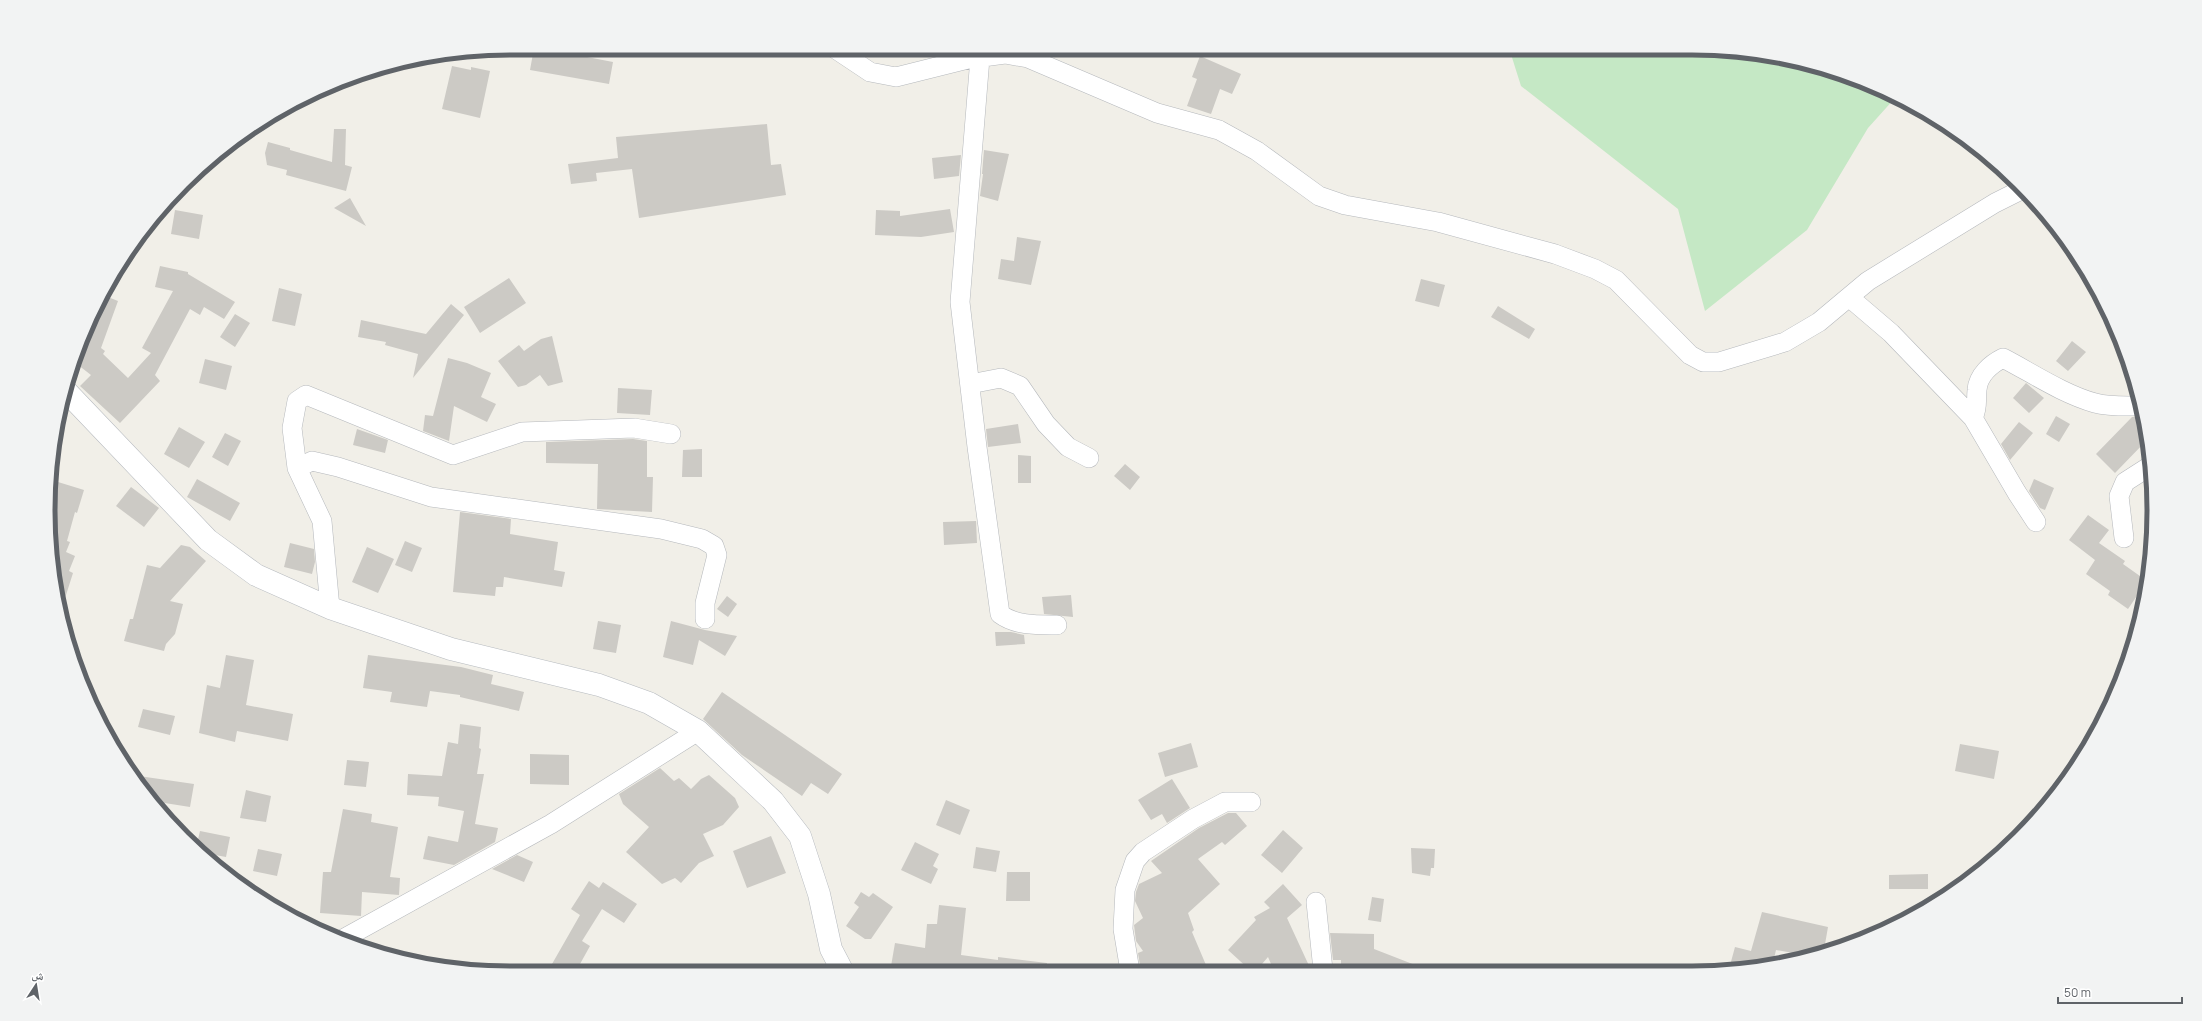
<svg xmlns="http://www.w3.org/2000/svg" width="2202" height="1021" viewBox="0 0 2202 1021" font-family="Manrope,'Noto Naskh Arabic',sans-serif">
<rect width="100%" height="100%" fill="#f1efe8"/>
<path fill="#c5e8c5" d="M1509,48H1692L1781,57L1868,83L1895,98L1868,128L1807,230L1705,311L1678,209L1521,86Z"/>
<path fill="#cccac5" d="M534,48H556V51L613,62L609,84L530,70Z
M1200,56L1241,74L1232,94L1220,89L1211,114L1187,106L1197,79L1192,77Z
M452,66L471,70V67L490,71L480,118L442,109Z
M767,124L771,165L781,164L786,195L639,218L632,169L596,173L597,181L571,184L568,164L618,158L616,137Z
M334,129H346L345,165L352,167L346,191L286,175L287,170L267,165L265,153L268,142L290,148V150L332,162Z
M984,150L1009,154L998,201L980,196L983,174H982Z
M961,155L959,176L934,179L932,158Z
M350,198L366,226L334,208Z
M950,209L954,232L921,237L875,235L876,210L900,211V216Z
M175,210L203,215L199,239L171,234Z
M1017,237L1041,241L1031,285L998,279L1001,259L1014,261Z
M160,266L188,272V274L235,302L224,319L204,307L200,315L190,309L155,375L160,381L120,423L80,386L91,375L73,361L103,295L118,301L101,348L105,351L103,354L128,378L151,353L142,348L173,291L155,287Z
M509,278L526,303L480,333L464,307Z
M1421,279L1445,285L1439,307L1415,301Z
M279,288L302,294L295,326L272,321Z
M451,304L464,315L413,378L418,354L385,345L386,342L358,337L361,320L426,334Z
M1498,306L1535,329L1529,339L1491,317Z
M235,314L250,323L235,347L220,337Z
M552,336L563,382L548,386L540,375L526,385L518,387L498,361L519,345L524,351L541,339Z
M2072,341L2086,352L2068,371L2056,361Z
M448,358L467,363L491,373L481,397L496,404L487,422L454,406L449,441L423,431L425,415L433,416Z
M205,359L232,366L226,390L199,383Z
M2026,383L2044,398L2029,413L2013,398Z
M618,388L652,390L650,415L617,413Z
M2056,416L2070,424L2059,442L2046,434Z
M2143,416L2147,440L2115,473L2096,454L2132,417Z
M2019,422L2033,433L2010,460L2001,444Z
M1018,424L1021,443L988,447L986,429Z
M179,427L205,442L189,468L164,454Z
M357,429L388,440L385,453L353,445Z
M225,433L241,441L228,466L212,457Z
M633,439L647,441V477H653L652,512L597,509L598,464L546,463V442Z
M702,449V477H682L683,450Z
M1018,455L1031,456V483H1018Z
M1125,464L1140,477L1130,490L1114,476Z
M197,479L240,503L230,521L187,497Z
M2034,479L2054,488L2045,510L2040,508L2029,491Z
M58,482L84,490L77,513L75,512L67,541L70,542L66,552L75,556L69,571L73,573L60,614L57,600L48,513Z
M131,487L159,508L144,527L116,506Z
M460,512L511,519L510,534L558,542L554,570L565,572L562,587L504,577L503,587H496L495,596L453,592Z
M2088,515L2109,530L2099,543L2125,561L2123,564L2147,581L2128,609L2108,595L2110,591L2086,574L2095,560L2069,540Z
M976,521L977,543L944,545L943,522Z
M405,541L422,548L412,572L395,565Z
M290,543L314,549L315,562L312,574L284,567Z
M181,545L190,547L206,561L170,601L183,604L175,634L166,644L164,651L124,641L130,619H133L147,565L160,568Z
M367,547L394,559L378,593L352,582Z
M1071,595L1073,617L1044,614L1042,597Z
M727,596L737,604L728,617L717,609Z
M598,621L621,625L616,653L593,649Z
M671,621L705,630L737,636L725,656L699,640L693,665L663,657Z
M995,632H1011L1024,635L1025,644L996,646Z
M226,655L254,660L246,705L293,714L288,741L237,731L235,742L199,733L207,685L220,688Z
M368,655L461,667L493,675L491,684L524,692L519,711L460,697V695L430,691L427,707L390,702L392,692L363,688Z
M722,692L842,774L828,794L811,783L802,796L742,755L703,719Z
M143,709L175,716L170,735L138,727Z
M460,724L481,727L479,748L481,749L477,774H484L475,824L498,828L495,842L454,865L423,859L428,836L458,842L464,811L438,806L439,797L407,795L408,774L442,776L448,742L458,744Z
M1191,743L1198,767L1165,777L1158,753Z
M1960,744L1999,751L1994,779L1955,771Z
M530,754L569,755V785L530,784Z
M347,760L369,762L366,787L344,785Z
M660,768L674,781L679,778L691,789L701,779L709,775L735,798L739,807L723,825L703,834L714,856L699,863L681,883L675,878L662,884L626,852L649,827L623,804L619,794Z
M132,775L194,784L190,807L152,801Z
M1172,779L1190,808L1167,823L1162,814L1151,820L1138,800Z
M246,790L271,796L266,822L240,818Z
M946,800L970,810L960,835L936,825Z
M343,809L372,814L371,822L398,827L390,877L400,878L399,895L362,892L361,916L320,913L323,872H331Z
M1228,813H1236L1247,826L1225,845L1222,842L1198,859L1220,884L1188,913L1194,930L1192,932L1206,965L1189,971H1141L1138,953L1143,951L1136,941L1134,925L1143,918L1135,901L1136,892L1139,884L1162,873L1151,861L1199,828Z
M1283,830L1303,848L1282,873L1261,855Z
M200,831L230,837L226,857L199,852L196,848Z
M771,836L786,873L747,888L733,851Z
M915,842L939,854L933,866L938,869L931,884L901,870Z
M976,847L1000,851L996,872L973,868Z
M1411,848L1435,849L1434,868H1431L1430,876L1412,873Z
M258,849L282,854L277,876L253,871Z
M517,855L533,862L524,882L492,869Z
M1007,872H1030V901H1006Z
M1928,874V889H1889V875Z
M589,881L599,888L603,882L637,904L624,923L602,909L582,941L590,946L575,973H568L552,964L580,915L571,909Z
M1283,884L1302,905L1287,918L1311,970L1274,971L1268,957L1256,971H1251L1228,950L1256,920L1254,917L1270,908L1264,902Z
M861,892L869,897L873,893L893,907L871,939H865L846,926L859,907L854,903Z
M1372,897L1384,899L1381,922L1368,920Z
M939,905L966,908L961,955L998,960V957L1047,963L1046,971L890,972L895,943L925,948L927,924H937Z
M1762,912L1828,927L1824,950L1804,955L1776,950L1773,963L1752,969H1729L1735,947L1751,951Z
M1330,933L1374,934V949L1428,970H1341V960H1333Z"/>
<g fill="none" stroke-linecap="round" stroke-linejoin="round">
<defs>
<path id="minor" d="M834,48L870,72L896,77L968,59L1005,54L1028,58L1157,113L1219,130L1257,151L1319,196L1345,205L1438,222L1555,254L1595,269L1616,280L1690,355L1703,362H1719L1785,342L1819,322L1868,281L1995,203L2023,189
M980,58L960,302L977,447L1000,614C1016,626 1038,625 1057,625
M1850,298L1891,333L1973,418L2017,493L2036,522
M970,384L1001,378L1020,386L1046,424L1068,447L1089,458
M1973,418C1978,408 1976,401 1977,390C1978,375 1991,364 2003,358C2032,373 2063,394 2095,403C2109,407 2126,406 2141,406
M297,468L312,461L338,467L431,497L661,529L702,539L714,546L717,555L705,603V619
M2124,538L2119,496L2125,482L2150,466
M330,608L322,521L297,468L292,428L297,401L306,395L453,455L522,432L634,428L671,434
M1316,902L1323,970
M341,940L551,824L698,731
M1130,971L1123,929L1125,890L1135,861L1143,852L1193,819L1225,802H1251"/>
<path id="secondary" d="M65,390L208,540L256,575L330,608L451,649L599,685L649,703L698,731L773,801L800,836L819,894L831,949L843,972"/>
</defs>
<use href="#minor" stroke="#b5b8bc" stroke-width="20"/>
<use href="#secondary" stroke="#b6babf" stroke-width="23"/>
<use href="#minor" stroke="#fff" stroke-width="19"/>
<use href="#secondary" stroke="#fff" stroke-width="22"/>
</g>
<path d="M0 0H2202V1021H0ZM510 55H1692A455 455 0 0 1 2147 510V511A455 455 0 0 1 1692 966H510A455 455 0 0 1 55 511V510A455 455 0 0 1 510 55Z" fill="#f2f3f3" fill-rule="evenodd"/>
<path fill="none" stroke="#5f6368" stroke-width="5" d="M510 55H1692A455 455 0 0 1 2147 510V511A455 455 0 0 1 1692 966H510A455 455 0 0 1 55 511V510A455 455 0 0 1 510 55Z"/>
<g transform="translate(36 985) rotate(12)" stroke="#ffffff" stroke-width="3" paint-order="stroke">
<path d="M0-3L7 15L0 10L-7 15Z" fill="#5f6368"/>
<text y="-6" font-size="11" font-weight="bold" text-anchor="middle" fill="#5f6368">ش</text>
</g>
<path d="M2058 997v6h124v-6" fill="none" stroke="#5f6368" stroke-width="2"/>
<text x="2064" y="997" font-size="12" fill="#5f6368" stroke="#ffffff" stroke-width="3" paint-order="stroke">50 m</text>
</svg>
